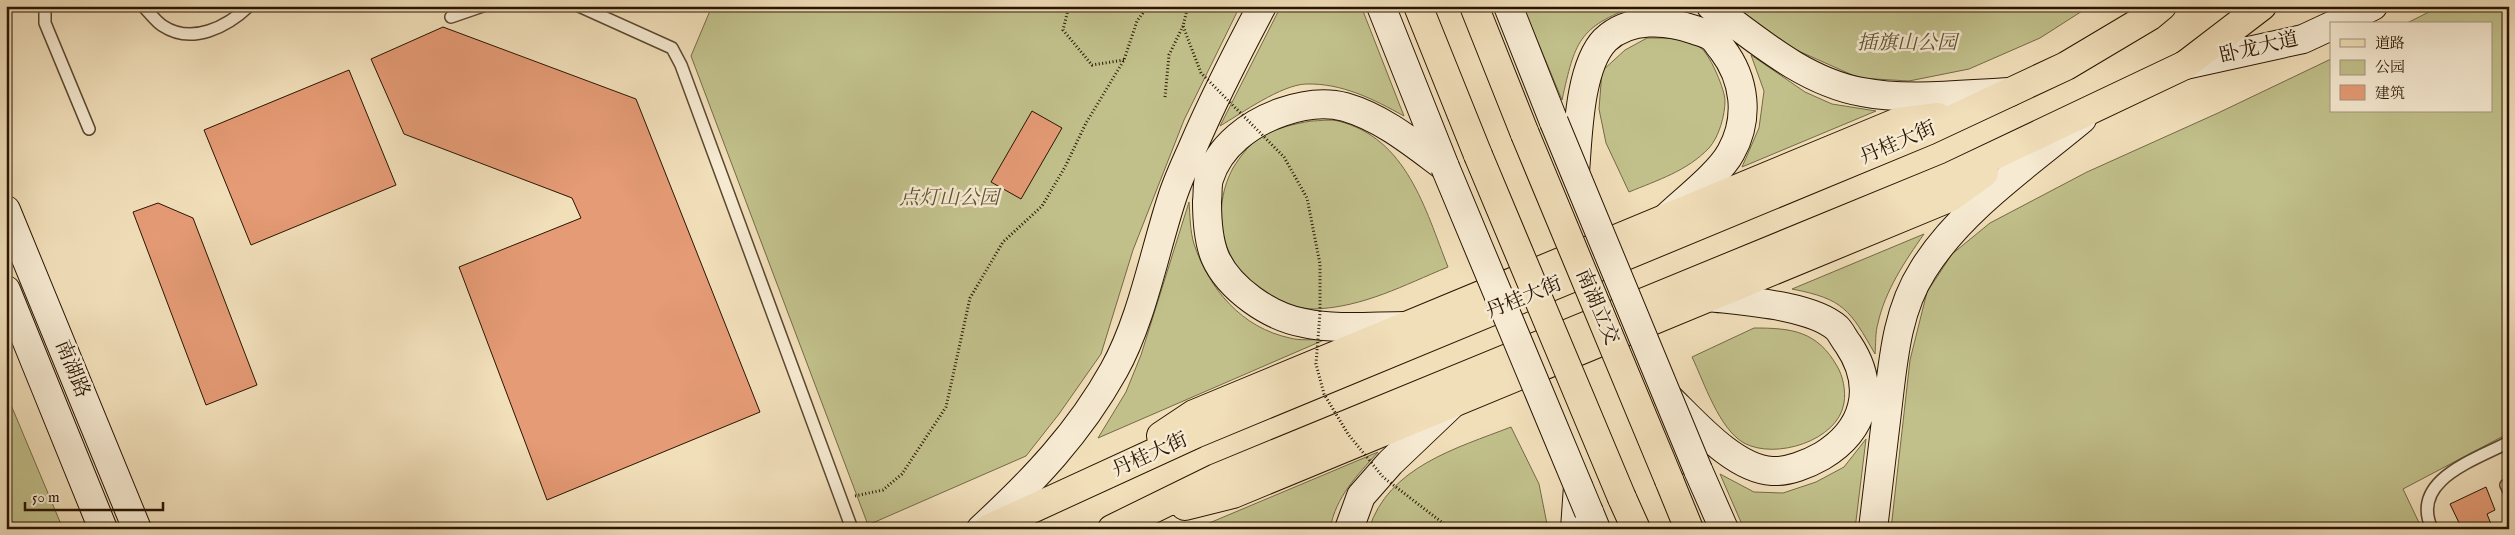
<svg xmlns="http://www.w3.org/2000/svg" width="2515" height="535" viewBox="0 0 2515 535" font-family="'IM FELL English','Noto Serif SC',serif">
<rect width="100%" height="100%" fill="#f1dfba"/>
<filter id="stains"><feTurbulence type="fractalNoise" baseFrequency=".004" numOctaves="4"/><feColorMatrix values="0 0 0 0 .2 0 0 0 0 .09 0 0 0 0 .02 0 0 0 .5 -.17"/></filter>
<radialGradient id="worn" r=".72"><stop offset=".6" stop-color="#630" stop-opacity="0"/><stop offset="1" stop-color="#630" stop-opacity=".3"/></radialGradient>
<path fill="#c1c08b" stroke="#756a46" d="M712,6H1240L1184,120L1133,250L1101,354L1059,414L1026,456L868,525L691,56Z
M1281,6H1361L1404,116C1373,99 1342,83 1306,84C1281,85 1242,113 1220,126Z
M1523,6H1636C1578,27 1575,42 1562,100Z
M1735,6H2090L2040,38L1969,69L1909,81L1859,78L1794,49Z
M2441,6H2509V433L2403,489L2422,529H1891L1910,360L1927,292L1952,254L1990,223L2087,172L2218,113L2331,59V111H2491V24H2405Z
M1647,38C1663,38 1688,37 1702,49C1711,57 1725,90 1725,101C1725,115 1719,137 1709,148C1687,171 1658,180 1629,192L1606,143L1599,109L1602,71L1625,50Z
M1751,55L1805,92L1832,104L1876,111L1742,167L1759,128L1764,91Z
M1311,121C1319,121 1330,119 1338,121C1407,138 1425,209 1448,267C1404,285 1364,307 1315,309C1301,309 1284,304 1272,297C1224,273 1208,215 1233,168C1240,157 1249,144 1261,137C1276,128 1294,124 1311,121Z
M1189,202C1190,215 1190,231 1194,244C1209,289 1242,328 1290,338C1300,341 1313,339 1324,340L1098,438L1126,392L1141,355Z
M1924,234C1905,261 1885,291 1878,323C1875,333 1876,344 1875,354C1850,310 1844,299 1792,289Z
M1754,328C1792,328 1817,331 1837,366C1843,376 1846,391 1844,403C1838,441 1775,460 1744,443C1719,429 1704,382 1692,357Z
M6,393L63,529H6Z
M1511,427L1539,484L1548,529H1369C1388,467 1457,448 1511,427Z
M1866,439L1855,529H1744L1720,474L1754,492L1783,493L1816,482L1844,467Z
M1378,452C1357,476 1336,496 1330,529H1195Z"/>
<path fill="#e59b75" stroke="#291501" d="M187,6H202L200,12Z
M443,27L636,99L760,412L547,500L459,267L581,218L572,198L404,134L371,59Z
M349,70L396,185L251,245L204,130Z
M1032,111L1062,128L1021,199L991,182Z
M158,203L193,218L257,385L206,405L133,212Z
M2486,487L2495,510L2487,514L2493,529H2462L2450,504Z"/>
<g fill="none" stroke-linecap="round" stroke-linejoin="round">
<defs>
<path id="lane" d="M45,6V23L89,129
M143,6C149,12 156,22 163,26C192,45 227,27 249,6
M579,6L672,48L681,65L852,529
M451,17L483,6
M2506,485L2509,491
M2432,529C2409,480 2475,460 2509,442"/>
<path id="secondary" d="M1381,6L1445,167
M1508,6L1554,122
M1711,6C1757,40 1805,82 1862,92C1906,101 1965,94 2010,92
M2335,24L2373,6
M2185,65L2303,39L2331,26
M1575,172C1578,136 1579,67 1605,40C1629,17 1667,20 1695,30C1700,32 1708,34 1712,37C1716,40 1719,46 1722,49C1745,79 1750,118 1731,152C1720,173 1685,200 1667,217
M6,210L137,529
M6,290L103,529
M1406,326C1373,326 1337,330 1304,323C1270,317 1229,289 1215,257C1208,240 1207,220 1207,201C1208,195 1207,185 1209,179C1219,146 1250,123 1282,112C1302,105 1323,101 1345,107C1383,118 1414,144 1445,167
M1668,397C1694,422 1734,469 1772,471C1788,472 1808,464 1822,456C1865,430 1877,387 1848,344C1844,339 1841,332 1837,328C1811,305 1743,301 1709,297
M1698,470L1724,529
M1589,512L1596,529
M981,529C1033,481 1079,433 1114,370C1142,320 1154,253 1172,198C1177,182 1185,165 1192,149C1213,100 1237,53 1262,6
M1349,529L1361,496L1390,463L1453,403
M1575,529L1578,486
M1873,529C1878,490 1882,451 1887,412C1893,363 1896,312 1923,270C1960,210 2028,164 2082,119"/>
<path id="primary" d="M1161,436L1194,414L1898,122L1938,117
M1185,506L1233,494L1949,198L1984,173
M988,529L1195,434L1927,131L2066,66L2150,16L2162,6
M1112,529L1216,478L1951,176L2185,65L2262,6"/>
<path id="highway" d="M1418,6L1478,155
M1474,6L1525,134
M1669,480L1689,529
M1622,498L1636,529"/>
</defs>
<use href="#lane" stroke="#5b482f" stroke-width="14"/>
<use href="#secondary" stroke="#291501" stroke-width="30"/>
<use href="#primary" stroke="#291501" stroke-width="30"/>
<use href="#highway" stroke="#291501" stroke-width="30"/>
<path stroke="#291501" stroke-width="3" stroke-dasharray="1 2.5" stroke-linecap="butt" d="M1069,6L1063,30L1092,65L1124,60
M1187,6L1188,7
M1165,97L1169,55L1183,26
M855,496L883,490L902,474L946,407L970,298L1003,242L1042,206L1065,167L1086,123L1124,60L1137,21L1148,6"/>
<use href="#lane" stroke="#f6ead2" stroke-width="11"/>
<use href="#secondary" stroke="#f6ead2" stroke-width="28"/>
<use href="#primary" stroke="#f1dfba" stroke-width="28"/>
<use href="#highway" stroke="#f1dfba" stroke-width="28"/>
<defs>
<path id="secondary-bridge" d="M1554,122L1698,470
M1445,167L1589,512"/>
<path id="highway-bridge" d="M1525,134L1669,480
M1478,155L1622,498"/>
</defs>
<use href="#secondary-bridge" stroke="#291501" stroke-width="30" stroke-linecap="butt"/>
<use href="#highway-bridge" stroke="#291501" stroke-width="30" stroke-linecap="butt"/>
<path stroke="#291501" stroke-width="3" stroke-dasharray="1 2.5" stroke-linecap="butt" d="M1188,6L1183,26L1201,73L1284,157L1307,198L1320,264V313L1316,364L1324,394L1348,434L1383,477L1444,524L1446,529"/>
<use href="#secondary-bridge" stroke="#f6ead2" stroke-width="28"/>
<use href="#highway-bridge" stroke="#f1dfba" stroke-width="28"/>
</g>
<g text-anchor="middle" dominant-baseline="central" stroke-width="5" stroke-linejoin="round" paint-order="stroke">
<g font-size="20" font-style="italic" fill="#5e5131" stroke="#f6ead2">
<text x="1907" y="43">插旗山公园</text>
<text x="949" y="198">点灯山公园</text>
</g>
<g font-size="20" fill="#291501" stroke="#f6ead2">
<text transform="translate(2259 48) rotate(-13)">卧龙大道</text>
<text transform="translate(1898 143) rotate(-23)">丹桂大街</text>
<text transform="translate(1524 298) rotate(-22)">丹桂大街</text>
<text transform="translate(1597 307) rotate(67)">南湖立交</text>
<text transform="translate(72 369) rotate(68)">南湖路</text>
<text transform="translate(1150 455) rotate(-24)">丹桂大街</text>
</g>
</g>
<rect width="2515" height="535" fill="none" stroke="#f1dfba" stroke-width="25"/>
<rect x="8" y="8" width="2500" height="520" fill="none" stroke="#291501" stroke-width="2.5"/>
<rect x="12" y="12" width="2490" height="510" fill="none" stroke="#291501"/>
<rect x="2330" y="22" width="162" height="90" fill="#f6ead2" stroke="#a4957e"/>
<rect x="2340" y="39" width="25" height="8" fill="#f1dfba" stroke="#a4957e"/>
<text x="2375" y="48" font-size="15" fill="#291501">道路</text>
<rect x="2340" y="60" width="25" height="15" fill="#c1c08b" stroke="#a4957e"/>
<text x="2375" y="72" font-size="15" fill="#291501">公园</text>
<rect x="2340" y="85" width="25" height="15" fill="#e59b75" stroke="#a4957e"/>
<text x="2375" y="98" font-size="15" fill="#291501">建筑</text>
<path d="M25 502v8h138v-8" fill="none" stroke="#291501" stroke-width="2.5"/>
<text x="32" y="502" font-size="15" fill="#291501" stroke="#f6ead2" stroke-width="4" paint-order="stroke">50 m</text>
<rect width="100%" height="100%" filter="url(#stains)"/>
<rect width="100%" height="100%" fill="url(#worn)"/>
</svg>
